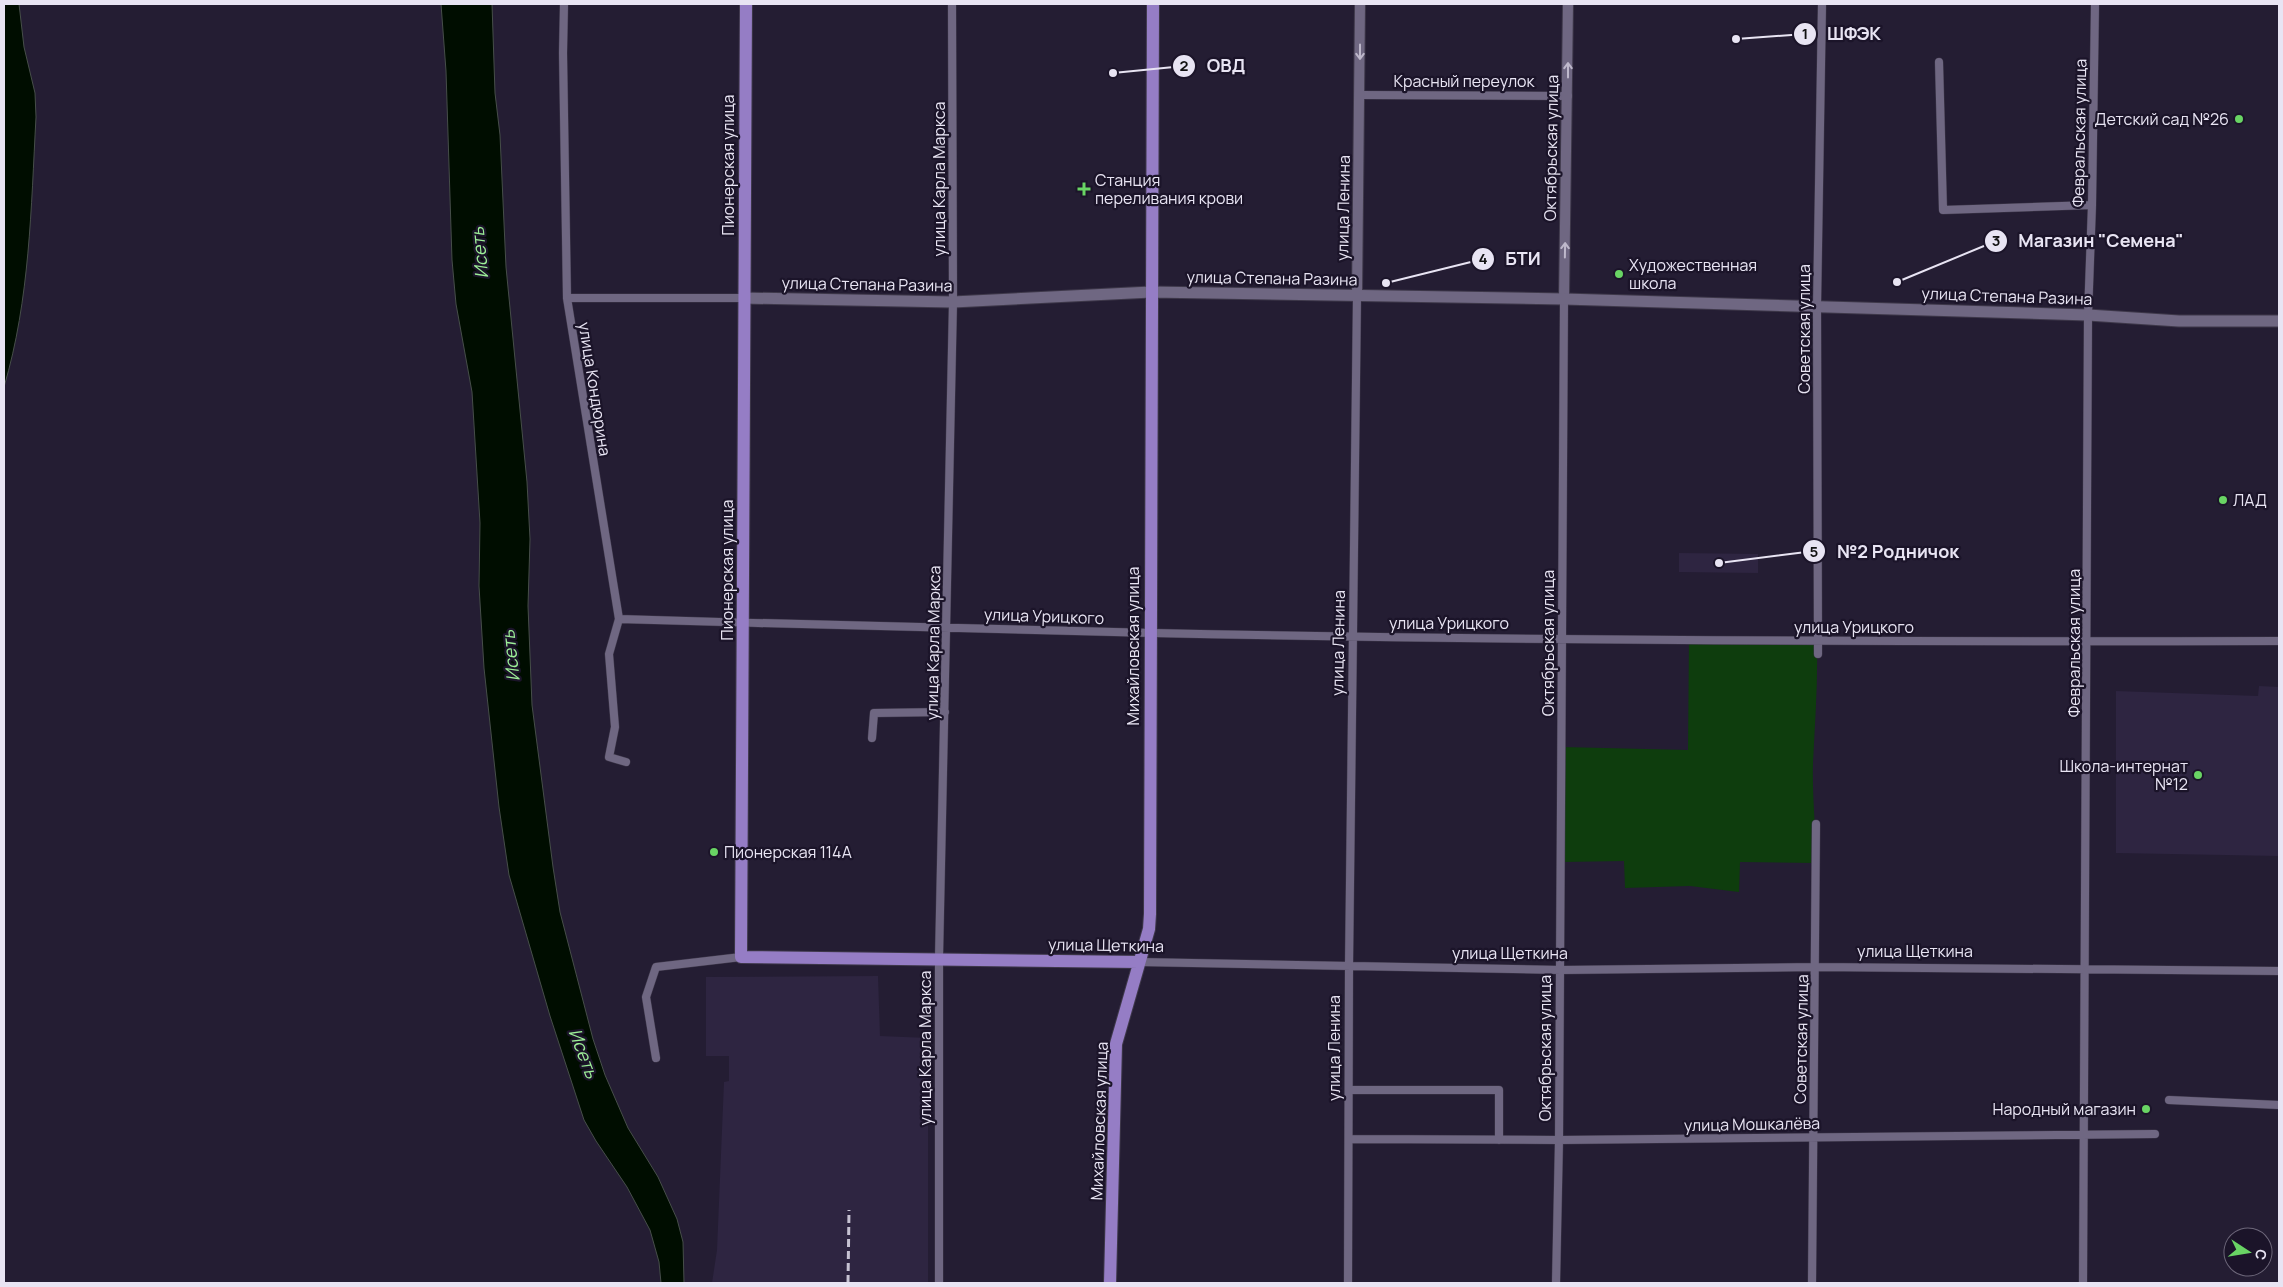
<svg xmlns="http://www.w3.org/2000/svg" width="2283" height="1287" viewBox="0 0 2283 1287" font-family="Manrope,sans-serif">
<rect width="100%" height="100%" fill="#241d33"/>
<path fill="#2e2541" d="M1679,553L1758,554V573L1679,572Z
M2259,686L2279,687V856L2116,853V691L2258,696Z
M878,976L880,1036L928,1038V1283H712L717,1250L724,1082L729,1081V1056H706V977Z"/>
<path fill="#0e3d0d" d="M1689,639L1817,641C1818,682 1815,722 1813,763C1812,796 1816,829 1816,863L1740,862L1739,892L1690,886L1625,888L1624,861L1562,862V747L1688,750Z"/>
<path fill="#000d00" stroke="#464e49" d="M4,4H19L24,47L35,93L36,117C31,208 30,299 4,387Z
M441,4H492L495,93L500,135L506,267L527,482L530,539L528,606L532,705L553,867L560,912L593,1039L605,1075L628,1128L658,1177L677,1219L683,1242L684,1283H661L659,1262L650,1230L627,1187L596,1141L584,1120L550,1016L509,875L499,807L484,668L479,586L480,523L472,392L456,304L452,260L446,71Z"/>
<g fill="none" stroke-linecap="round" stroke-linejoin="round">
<defs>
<path id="minor" d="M564,4L563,53L567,298L619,619L609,654L615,727L609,757L626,762
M1939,62L1943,210L2092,205
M1360,95L1568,96
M567,298H743
M619,619C797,624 975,630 1153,633C1528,641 1904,642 2279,641
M1818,654L1817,307L1822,4
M872,738L874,713L945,712
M1139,962L1561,970L1816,967L2279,971
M656,1058L646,997L656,967L741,957
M1349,1090H1499V1140
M2169,1100L2279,1105
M1349,1139L1559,1140L2155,1134
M939,1283V958L953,302L952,4
M1348,1283L1349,967L1357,296
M1556,1283L1559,1140L1564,299
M1812,1283L1816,824
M2083,1283L2088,315L2092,205L2095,4"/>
<path id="tertiary" d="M1357,296L1360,4
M1564,299L1568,4"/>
<path id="secondary" d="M743,298L953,302L1151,292L1564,299L2088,315L2179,321H2279"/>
<path id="primary" d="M746,4L741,957L1139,962
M1110,1283L1116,1044L1149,929L1150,914L1153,4"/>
</defs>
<use href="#minor" stroke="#3e384a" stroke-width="9"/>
<use href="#tertiary" stroke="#3e384a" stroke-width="12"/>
<use href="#secondary" stroke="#3e384a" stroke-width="13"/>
<use href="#primary" stroke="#3e384a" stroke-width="14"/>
<use href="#minor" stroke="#6f6782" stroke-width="8"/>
<use href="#tertiary" stroke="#6f6782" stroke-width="10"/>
<use href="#secondary" stroke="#6f6782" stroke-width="11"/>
<use href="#primary" stroke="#957dc5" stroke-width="12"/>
<path stroke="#c6c2d2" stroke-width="3" stroke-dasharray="8 4" stroke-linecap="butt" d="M848,1283L849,1210"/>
</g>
<defs><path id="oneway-shaft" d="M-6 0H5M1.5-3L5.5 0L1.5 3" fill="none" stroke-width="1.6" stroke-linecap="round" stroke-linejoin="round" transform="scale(1.25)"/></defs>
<g stroke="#beb8cb">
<use href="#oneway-shaft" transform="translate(1360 52) rotate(90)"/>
<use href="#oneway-shaft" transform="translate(1568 70) rotate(-90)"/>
<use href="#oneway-shaft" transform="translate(1565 250) rotate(-89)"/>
</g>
<g fill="#69d464" stroke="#1b1429" stroke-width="2">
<circle cx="2239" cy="119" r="5"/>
<path d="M1081.5 181.5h5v5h5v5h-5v5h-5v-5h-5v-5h5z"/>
<circle cx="1619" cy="274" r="5"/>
<circle cx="2223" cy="500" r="5"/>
<circle cx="2198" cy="775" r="5"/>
<circle cx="714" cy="852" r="5"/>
<circle cx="2146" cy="1109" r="5"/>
</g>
<g text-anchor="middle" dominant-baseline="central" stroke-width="4.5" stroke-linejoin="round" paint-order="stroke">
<g font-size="16" fill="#e8e4f3" stroke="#1b1429">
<text x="1464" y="81">Красный переулок</text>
<text transform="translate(2079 133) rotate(-89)">Февральская улица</text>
<text transform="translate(1551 148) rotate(-89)">Октябрьская улица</text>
<text transform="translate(728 165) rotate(-90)">Пионерская улица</text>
<text transform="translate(939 179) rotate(-90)">улица Карла Маркса</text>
<text transform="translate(1343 208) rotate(-89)">улица Ленина</text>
<text transform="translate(1272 278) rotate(1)">улица Степана Разина</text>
<text transform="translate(867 284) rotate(1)">улица Степана Разина</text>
<text transform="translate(2007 296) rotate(2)">улица Степана Разина</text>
<text transform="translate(1804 329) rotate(-90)">Советская улица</text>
<text transform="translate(595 389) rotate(81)">улица Кондюрина</text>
<text transform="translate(727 570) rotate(-90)">Пионерская улица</text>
<text transform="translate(1044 616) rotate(2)">улица Урицкого</text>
<text x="1449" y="623">улица Урицкого</text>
<text x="1854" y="627">улица Урицкого</text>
<text transform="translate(933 643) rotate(-89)">улица Карла Маркса</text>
<text transform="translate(1338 643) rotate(-89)">улица Ленина</text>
<text transform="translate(1548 643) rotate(-90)">Октябрьская улица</text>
<text transform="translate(2074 643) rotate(-90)">Февральская улица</text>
<text transform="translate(1133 646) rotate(-90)">Михайловская улица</text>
<text transform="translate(1106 945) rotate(1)">улица Щеткина</text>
<text x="1915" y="951">улица Щеткина</text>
<text x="1510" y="953">улица Щеткина</text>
<text transform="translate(1801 1039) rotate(-89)">Советская улица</text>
<text transform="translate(925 1048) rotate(-90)">улица Карла Маркса</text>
<text transform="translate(1334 1048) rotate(-90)">улица Ленина</text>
<text transform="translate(1545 1048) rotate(-90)">Октябрьская улица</text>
<text transform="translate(1099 1121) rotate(-88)">Михайловская улица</text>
<text transform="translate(1752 1124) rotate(-1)">улица Мошкалёва</text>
</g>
<g font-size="16" fill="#e8e4f3" stroke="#1b1429" text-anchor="start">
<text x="2229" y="119" text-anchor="end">Детский сад №26</text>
<text x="1095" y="180">Станция<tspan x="1095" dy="18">переливания крови</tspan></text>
<text x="1629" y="265">Художественная<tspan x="1629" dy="18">школа</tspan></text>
<text x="2233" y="500">ЛАД</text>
<text x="2188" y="766" text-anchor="end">Школа-интернат<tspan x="2188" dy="18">№12</tspan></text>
<text x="724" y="852">Пионерская 114А</text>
<text x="2136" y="1109" text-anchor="end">Народный магазин</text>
</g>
<g font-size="18" font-style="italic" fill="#9def98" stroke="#1b1429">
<text transform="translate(479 253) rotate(-95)">Исеть</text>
<text transform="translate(510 656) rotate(-96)">Исеть</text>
<text transform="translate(584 1053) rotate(69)">Исеть</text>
</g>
</g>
<path fill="none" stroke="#e8e4f3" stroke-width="2" d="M1736 39L1805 34M1113 73L1184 66M1897 282L1996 241M1386 283L1483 259M1719 563L1814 551"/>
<g fill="#e8e4f3" stroke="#1b1429" stroke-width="2">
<circle cx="1736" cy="39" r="5"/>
<circle cx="1113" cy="73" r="5"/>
<circle cx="1897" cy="282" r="5"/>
<circle cx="1386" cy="283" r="5"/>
<circle cx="1719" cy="563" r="5"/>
<circle cx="1805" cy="34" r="12"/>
<circle cx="1184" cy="66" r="12"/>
<circle cx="1996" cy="241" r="12"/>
<circle cx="1483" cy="259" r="12"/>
<circle cx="1814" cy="551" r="12"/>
</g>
<g font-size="15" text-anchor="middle" font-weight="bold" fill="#111">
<text x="1805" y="39">1</text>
<text x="1184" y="71">2</text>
<text x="1996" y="246">3</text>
<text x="1483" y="264">4</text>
<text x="1814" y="557">5</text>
</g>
<g font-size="18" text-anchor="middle" font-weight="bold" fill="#e8e4f3" stroke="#1b1429" stroke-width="4.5" stroke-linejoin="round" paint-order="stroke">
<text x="1854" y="40">ШФЭК</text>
<text x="1226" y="72">ОВД</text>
<text x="2101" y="247">Магазин "Семена"</text>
<text x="1523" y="265">БТИ</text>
<text x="1898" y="558">№2 Родничок</text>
</g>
<rect width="2283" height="1287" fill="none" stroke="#e8e4f3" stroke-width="10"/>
<g transform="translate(2248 1252) rotate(102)"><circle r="24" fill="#1b1429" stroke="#6d677a"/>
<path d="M0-4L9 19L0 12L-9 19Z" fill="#69d464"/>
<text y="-8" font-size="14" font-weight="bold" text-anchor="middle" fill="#e8e4f3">С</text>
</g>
</svg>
